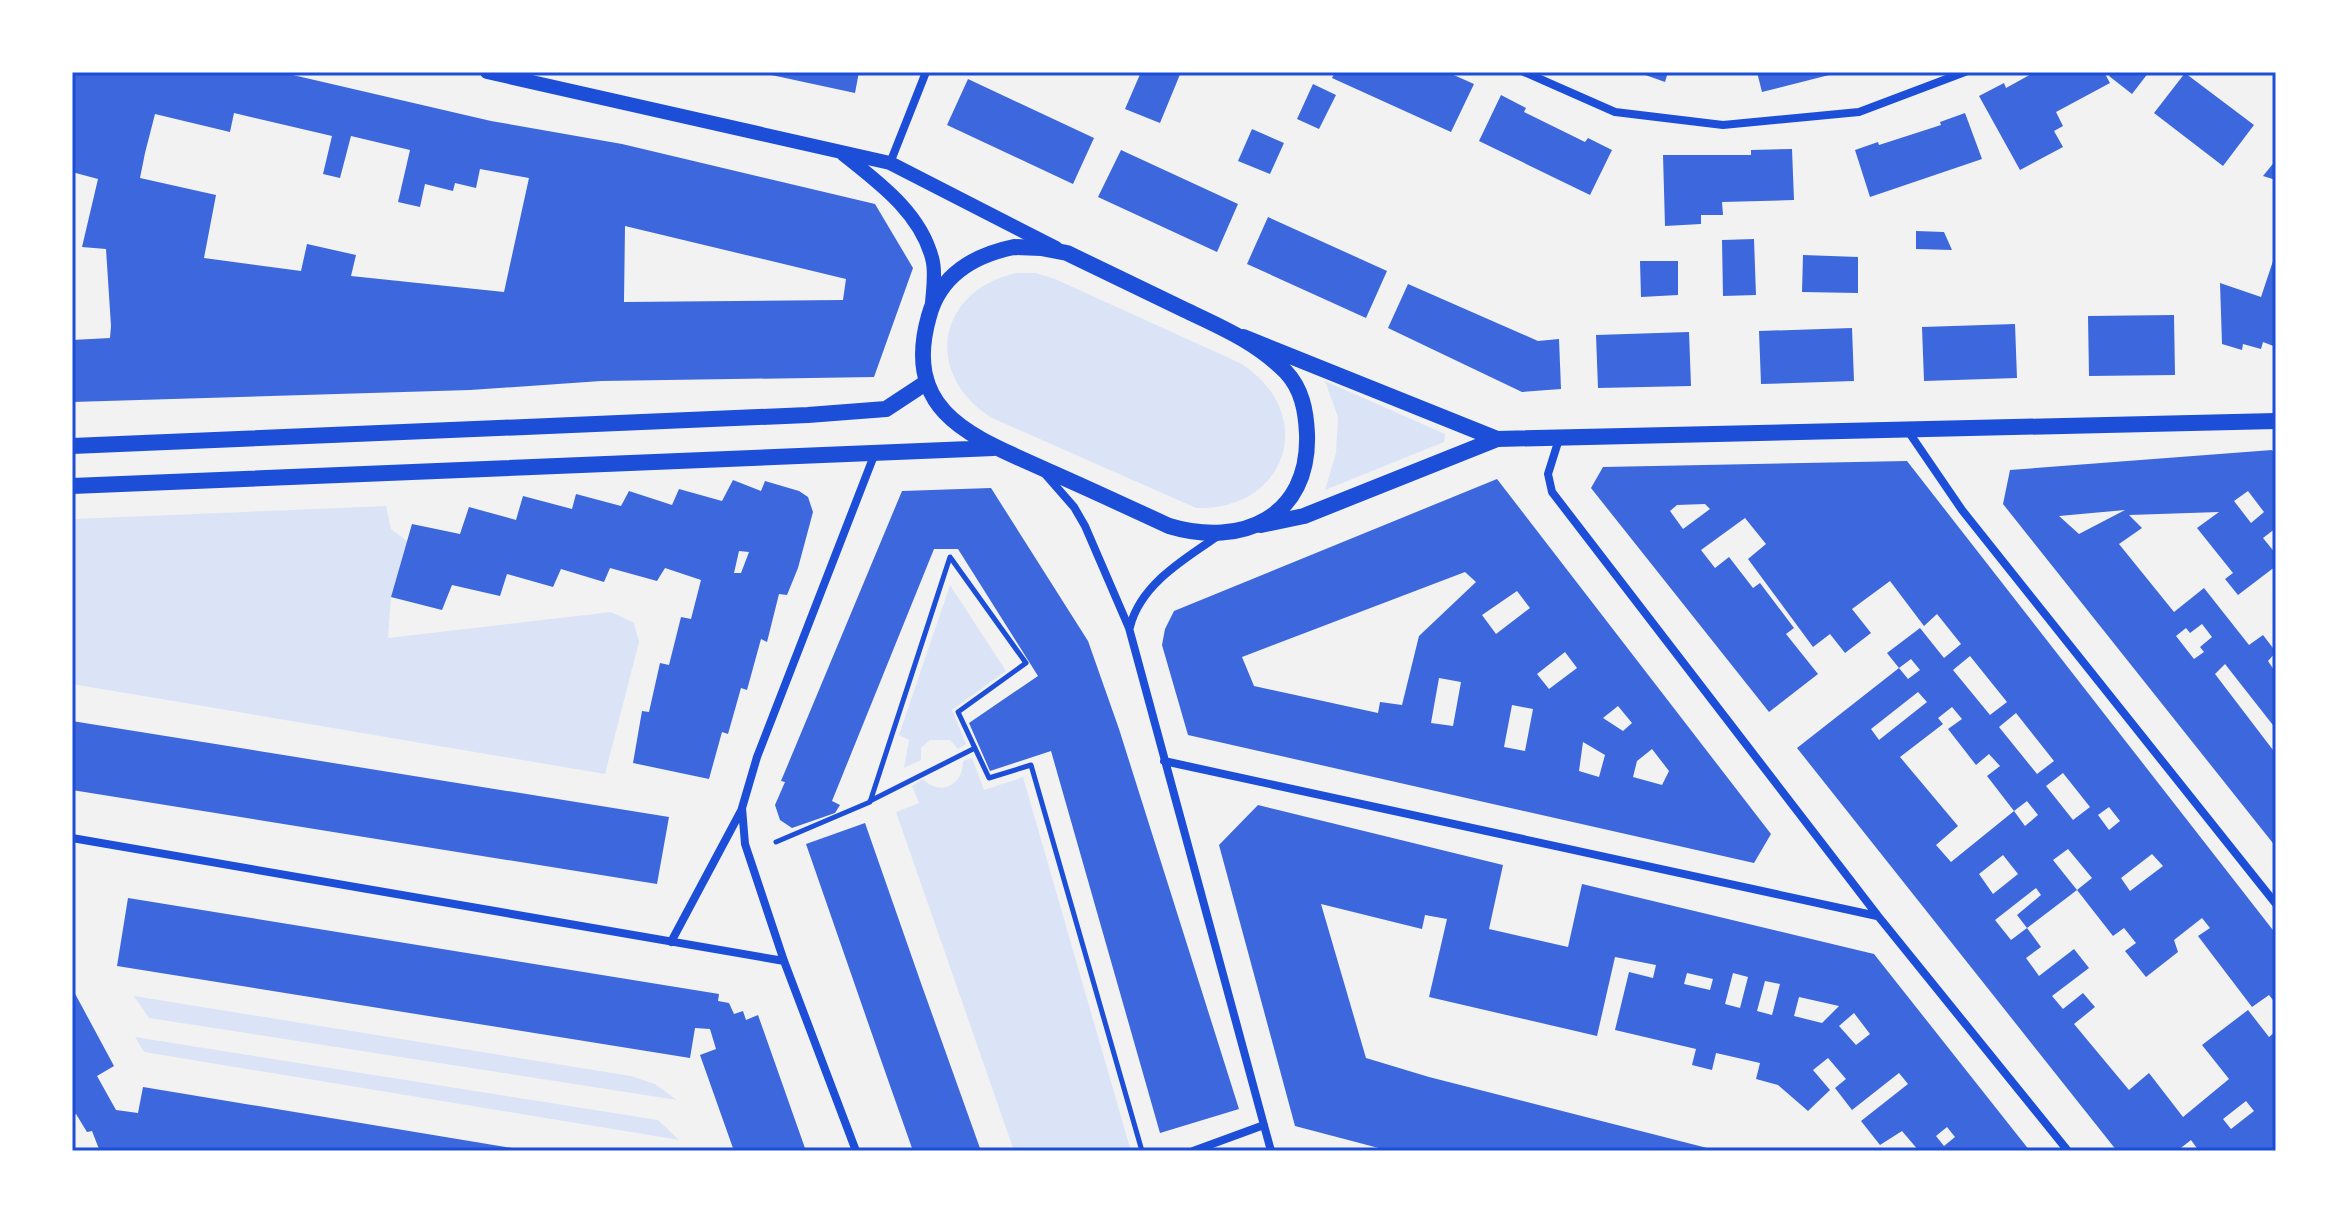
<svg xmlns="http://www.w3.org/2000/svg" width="2348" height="1223" viewBox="0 0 2348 1223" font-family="'IBM Plex Sans',sans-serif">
<rect width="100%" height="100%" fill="#f2f2f2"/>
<path fill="#dbe4f7" d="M1016,273H1036L1055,279L1240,363C1319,412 1288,511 1196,508L992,418C923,375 936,291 1016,273Z
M1325,381L1445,434L1444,442L1325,490L1336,453L1338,417Z
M386,506L391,529L407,541L391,597L388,638L611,612L634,623L639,642L605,774L72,684V519Z
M950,585L1006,671L952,710L966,744L958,749L950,740H930L921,748V760L904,768L909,740L899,735Z
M972,758L984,790L1023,777L1131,1151H1014L896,812L919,803L912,786L923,779C941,797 963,785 963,761Z
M134,996L631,1076L655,1084L677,1100L149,1018Z
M135,1037L658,1120L679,1140L144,1052Z"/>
<path fill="#3d67dc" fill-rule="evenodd" d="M72,72H280L491,121L622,144L875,204L913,268L874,377L601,381L470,390L72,402V340L110,338L111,326L106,249L82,247L98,179L72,172ZM234,113L332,136L323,174L340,178L351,136L410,150L398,202L420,207L425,184L453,191L455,183L476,188L480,169L529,178L504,292L351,276L356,255L307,244L301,271L204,258L216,195L140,178L145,153L155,114L230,132ZM625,226L846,279L843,300L624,302Z
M757,72H859L855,93Z
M1141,72H1181L1160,123L1125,109Z
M1335,72H1447L1474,84L1451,132L1332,78Z
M1637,72H1668L1665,82Z
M1757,72H1837V73L1762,92Z
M2035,72H2104L2110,83L2056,112L2063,126L2054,131L2063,147L2020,170L1979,96L2004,83L2006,88Z
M2112,72H2149L2132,94L2109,76Z
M2185,73L2254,125L2223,166L2154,113Z
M968,79L1094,138L1073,184L947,125Z
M1313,84L1336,95L1319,129L1297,119Z
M1501,95L1526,108L1524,112L1585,142L1588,138L1612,150L1590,195L1479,141Z
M1965,113L1982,159L1870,197L1855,150L1878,142L1879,145L1941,125L1940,122Z
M1252,129L1284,143L1270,174L1238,161Z
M1792,149L1794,200L1722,202L1723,215H1701V224L1665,226L1663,155H1751V150Z
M1121,150L1238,204L1217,252L1098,197Z
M2276,160V180L2263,176Z
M1268,217L1387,271L1366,318L1247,264Z
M1916,231L1944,232L1952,250L1916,249Z
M1754,239L1756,295L1723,296L1722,240Z
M1803,255L1858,257V293L1802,292Z
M2275,255L2276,347L2263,342L2261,349L2243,344L2242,350L2222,344L2220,283L2261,297Z
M1640,261H1678V295L1641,297Z
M1408,284L1538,341L1559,339L1561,389L1522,392L1388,328Z
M2174,315L2175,375L2089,376L2088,316Z
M2015,324L2017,378L1924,381L1922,327Z
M1852,328L1854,381L1761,384L1759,331Z
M1689,332L1691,386L1598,388L1596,335Z
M2272,450L2276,455V528L2263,538L2276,554V566L2238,595L2225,579L2233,573L2197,528L2219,512L2129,515L2142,528L2119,544L2174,612L2204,588L2249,645L2263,635L2276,652L2268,661L2274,670L2276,668V729L2225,664L2215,674L2276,754V847L2003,504L2010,470ZM2248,491L2264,512L2251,523L2234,501ZM2125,510L2079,534L2059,516ZM2202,624L2212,637L2200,647L2204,652L2194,659L2176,636L2186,628L2190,633Z
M1907,461L2276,934V1004L2269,995L2252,1007L2198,936L2210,928L2202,918L2174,940L2178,952L2146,977L2125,951L2136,943L2124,928L2113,936L2077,890L2027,928L2017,915L2041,895L2036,888L1995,920L2011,940L2027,928L2041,947L2026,958L2039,976L2074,949L2089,968L2052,996L2063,1009L2083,993L2095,1007L2074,1024L2129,1090L2149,1073L2183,1117L2229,1079L2202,1045L2248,1010L2269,1037L2276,1031V1148L2272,1151H2199L2191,1140L2177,1151H2117L1797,748L1899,668L1908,679L1920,670L1911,659L1899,668L1887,653L1920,628L1944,658L1961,644L1937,614L1924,626L1890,581L1852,609L1871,633L1845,653L1830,634L1813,647L1748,559L1766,544L1745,518L1701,550L1715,568L1729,557L1753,588L1760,583L1794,628L1786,634L1818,674L1769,712L1591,488L1603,467ZM1705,504L1710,509L1683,529L1670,511L1677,505ZM1970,656L2007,702L1990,715L1953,670ZM1918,692L1927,702L1879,740L1871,729ZM1952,707L1962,719L1948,729L1976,765L1989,754L2000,766L1987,776L2014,811L2027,801L2038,815L2025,826L2014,811L1951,862L1936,845L1958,826L1900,757L1943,724L1938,718ZM2016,713L2054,761L2037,774L1999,727ZM2063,773L2090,807L2073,820L2046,786ZM2109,807L2120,821L2109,830L2098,815ZM2068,849L2092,878L2077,890L2053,860ZM2152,854L2163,866L2130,891L2121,878ZM2003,855L2018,874L1993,894L1979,874ZM2246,1101L2254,1111L2231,1129L2223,1119Z
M1497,479L1771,834L1754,863L1188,735L1162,645L1165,629L1174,611ZM1465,572L1476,582L1419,636L1402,705L1380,702L1378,713L1254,686L1242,657ZM1517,591L1530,608L1496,634L1482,615ZM1565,652L1577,668L1549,689L1537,674ZM1439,678L1461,682L1453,726L1431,723ZM1512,705L1533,709L1525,751L1504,747ZM1618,706L1632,723L1623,731L1603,718ZM1583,742L1605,755L1599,777L1579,771ZM1652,749L1669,771L1662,785L1633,777L1637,761Z
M733,480L761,491L765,481L799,491L808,497L813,512L798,568L787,595L779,594L767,642L761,639L747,690L741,688L728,734L722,732L709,779L633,763L642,711L649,712L660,663L669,665L681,617L691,619L701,580L665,568L657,581L610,568L604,582L561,569L553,587L507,574L500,596L452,585L442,610L391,597L412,524L460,534L469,507L516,520L523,496L572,509L576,494L621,506L629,491L672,505L679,489L722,501ZM739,551L749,552L741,573H734Z
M991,488L1088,641L1119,729L1239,1109L1160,1133L1051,751L990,771L969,723L1038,676L958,549H934L832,801L840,805L835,813L792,828L780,820L775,805L785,782L781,781L902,491Z
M72,721L669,817L657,884L72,790Z
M1258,805L1503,865L1489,929L1568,947L1582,884L1874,954L2030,1151H1919L1902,1131L1880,1145L1861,1121L1908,1084L1899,1073L1852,1110L1835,1088L1846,1079L1828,1058L1813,1070L1830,1090L1808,1111L1778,1085L1756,1079L1760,1063L1716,1053L1712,1070L1692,1065L1696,1049L1615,1030L1629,972L1653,978L1656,965L1615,957L1597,1036L1429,997L1447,919L1425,915L1422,929L1321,904L1366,1058L1429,1077L1715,1150L1390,1151L1295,1126L1219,845ZM1687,973L1713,979L1710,990L1684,984ZM1733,973L1748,977L1740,1008L1725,1004ZM1765,981L1780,984L1772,1015L1757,1011ZM1799,997L1839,1006L1822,1023L1794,1016ZM1854,1013L1870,1034L1856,1045L1839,1026ZM1947,1127L1955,1137L1944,1146L1936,1136Z
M865,823L922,986L981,1151H913L881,1060L806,844Z
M128,898L719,994L718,1001L729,1003L734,1014L743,1011L746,1020L758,1015L806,1151H734L700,1055L716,1049L710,1029L695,1028L690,1058L117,966Z
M72,988L114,1066L97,1076L116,1110L138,1113L143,1087L530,1151H116L99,1149L92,1131L87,1132L76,1114L72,1117Z"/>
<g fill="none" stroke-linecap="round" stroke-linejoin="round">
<path stroke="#1d4ed8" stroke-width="5" d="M870,801L975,748
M776,842L870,802L950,557L1026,663L958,712L989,778L1031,765L1142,1151"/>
<path stroke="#1d4ed8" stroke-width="8" d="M1524,72L1615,112L1723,125L1859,112L1965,72
M890,163L926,72
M1908,431L1962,510L2276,904
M1559,439L1548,474L1552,492L1878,916L2068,1151
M1046,475L1074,507L1085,526L1129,628L1271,1151
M1130,627C1140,585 1184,559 1218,536
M1164,761L1877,916
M72,838L784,961
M671,942L742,809
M856,1151L784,961L745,844L742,808L757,757L875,453
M1193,1151L1264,1125"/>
<path stroke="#1d4ed8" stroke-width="14" d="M487,72L890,163L1056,248
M843,154C878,182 920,212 932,258C936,272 933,289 932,303"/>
<path stroke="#1d4ed8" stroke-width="16" d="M1014,247L1041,248L1067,253C1106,272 1144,290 1183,309C1219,326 1257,342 1286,372C1302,389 1306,411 1307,434C1310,517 1242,548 1169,526C1128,507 1087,488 1046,470C974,437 901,414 929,316C940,275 975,255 1014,247Z
M1243,337L1497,439L2276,421
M72,446L808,415L886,409L927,382
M72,486L994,448
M1261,525L1304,516L1497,439"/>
</g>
<rect width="2348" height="1223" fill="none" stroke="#ffffff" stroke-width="148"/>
<rect x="74" y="74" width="2200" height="1075" fill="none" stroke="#1d4ed8" stroke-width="3"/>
</svg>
